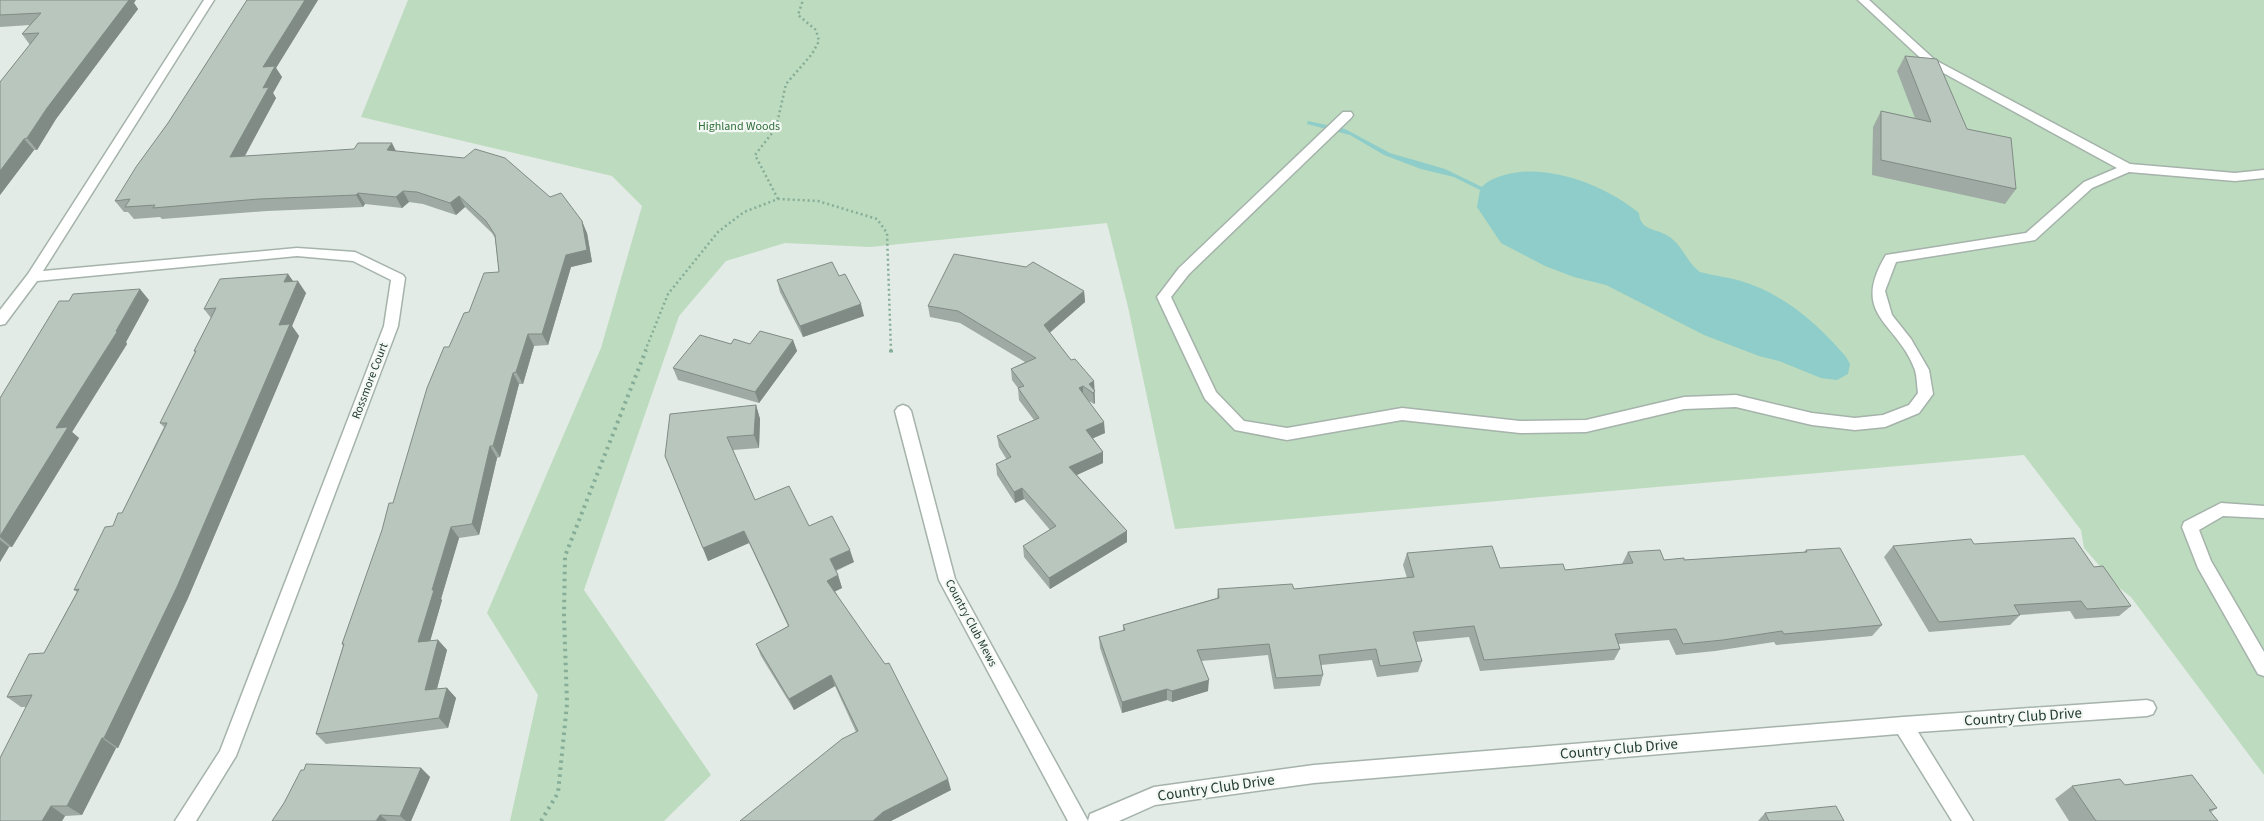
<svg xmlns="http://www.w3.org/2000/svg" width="2264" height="821" viewBox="0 0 2264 821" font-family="'Source Sans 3',sans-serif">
<rect width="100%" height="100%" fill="#e2ebe5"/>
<path fill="#bddbbe" d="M408,0H2264V775L2131,597L2118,587L2084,548L2081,530L2024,455L1175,529L1128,307L1107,223L870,247L785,243L726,261L679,316L584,590L711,775L664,821H510L538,695L487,613L601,348L642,206L612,176L361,117Z"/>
<path fill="#8ecdc9" d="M1308,121L1345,129L1390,153L1445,169L1482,187C1487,181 1493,179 1501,176C1544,161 1606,185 1639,213C1640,231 1656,228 1668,236C1682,244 1687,263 1700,272C1714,276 1728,277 1741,281C1784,294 1818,324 1846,357L1850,364L1848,374L1837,380L1821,378L1779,361L1759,356L1704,335L1606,285L1574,277L1545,266L1501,243L1477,207L1480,190L1454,177L1421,169L1384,155L1350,135L1307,124Z"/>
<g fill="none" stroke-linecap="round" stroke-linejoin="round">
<defs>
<path id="service" d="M1858,0H1869L1935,60L2130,164L2235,173L2264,170V178L2235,181L2129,172L2092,188L2035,240L1896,262L1885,291L1892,315L1911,339L1929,370L1933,394L1919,413L1885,427L1855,430L1812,425L1736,407L1684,409L1586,432L1520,433L1402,420L1287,440L1235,430L1205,399L1157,297L1179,268L1343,112H1351L1353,115L1351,118L1189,274L1171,297L1216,392L1244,421L1287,428L1402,408L1520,421L1586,420L1684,397L1736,395L1812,413L1855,418L1883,415L1909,405L1918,393C1917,386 1917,377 1915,370C1898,322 1849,316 1886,255L2026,233L2084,182L2117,168L1927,64Z
M2221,503L2264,506V518L2223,516L2199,530L2211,561L2264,652V676L2258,674L2198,568L2182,527L2184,522Z"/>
<path id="minor" d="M204,0H214L43,271L297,248L355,252L403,275L405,278L398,326L236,756L196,821H175L220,751L384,326L391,280L353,261L297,256L37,281L5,324L0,325V310L28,274Z
M903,405L908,407L911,411L955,579L1088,821L1090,814L1154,787L1314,765L1903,717L2147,700L2153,702L2156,708L2153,714L2147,716L1918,732L1973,821H1952L1898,734L1314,783L1155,805L1119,821H1068L939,580L895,411L898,407Z"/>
</defs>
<use href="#service" stroke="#a5b3ab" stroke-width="3"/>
<use href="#minor" stroke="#a5b3ab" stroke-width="3"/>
<path stroke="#85ad98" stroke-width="2.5" stroke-dasharray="2 3" stroke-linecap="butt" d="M778,199L755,155L776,128L786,84L812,54L819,41L816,30L798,15L803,0
M645,351L668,294L718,232L744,212L778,199L818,201L877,219L887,233L891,351"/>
<path stroke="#85ad98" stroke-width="4" stroke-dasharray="2.5 4.5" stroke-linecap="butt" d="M891,350V355
M541,821L558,793L567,704L564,616L565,556L646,350"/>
<use href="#service" fill="#fff" fill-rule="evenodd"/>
<use href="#minor" fill="#fff" fill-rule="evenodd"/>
</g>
<path fill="#9eaaa3" d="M0,0L134,3L138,9L56,119L37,150H34L0,195V82L30,45L22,34L30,25L0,27Z
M247,0H318L276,68L282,77L273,93L276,98L244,156L396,151L587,233L592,262L571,267L548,345L534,346L523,384H519L500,457L497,458L479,535L459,538L441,599L442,600L430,641L438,640L447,650L437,689L447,688L456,698L448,728L326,744L316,734L343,646L342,644L449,347L469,312L499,272L495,238L492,233L465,207L456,215L423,204L409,202L402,208L365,204L363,207L267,211L162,219L160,217L134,219L128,212H124L115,201L168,123Z
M1905,56L2016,189L2005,204L1872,175L1873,127L1881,111L1915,118L1897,71Z
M288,274L293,282L306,293L292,326L299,336L188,598L118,748H116L82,815L65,816L62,821H0L26,707H21L7,697L44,653L77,592L74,590L113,526L122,513L164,427L160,423L195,352L194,351L211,318L204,309Z
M839,276L864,316L803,337L780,292L777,280Z
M1084,291L1085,302L1049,332L1071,360L1094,381L1095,403L1094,404L1089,401L1105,433L1093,438L1103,452V463L1077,475L1127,531V542L1050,589L1024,557L1023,546L1050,530L1024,499L1015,503L997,475L996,464L1007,460L999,447L997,436L1034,420L1019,400L1018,388L1012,380L1011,369L1025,362L960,323L930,317L928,306Z
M149,300L126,342L127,344L72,432L79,438L12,547H9L0,562V398Z
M793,340L797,351L759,403L678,380L673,368L731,344H750Z
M756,405L760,419L759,448L733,450L755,500L809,526L854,562L836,571L838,575L842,588L835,591L951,790L891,821H740L856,732L835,686L794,710L761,656L756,644L788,626L749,543L708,561L665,456Z
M1974,544L2094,567L2131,606L2119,616L2075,619L2070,611L2020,615L2010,625L1929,632L1884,557L1893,546Z
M1806,550L1882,625L1872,636L1776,645L1774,642L1715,651L1676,655L1669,640L1618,644L1620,649L1614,660L1480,671L1469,637L1416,642L1422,661L1418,672L1377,677L1372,660L1321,665L1323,675L1320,686L1274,689L1268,655L1201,661L1208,691L1172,702L1167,700L1122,713L1100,648L1099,637L1123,631V625L1217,598L1218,589H1294L1407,578L1403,565L1407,553L1500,568L1565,570L1622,564L1628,552L1664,560H1684L1804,552Z
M421,768L430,777L411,821H272L284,803L304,770Z
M2125,785L2217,808L2211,812L2218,821H2069L2055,799L2072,786Z
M1765,813L1844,821H1758Z"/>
<path fill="#818b85" d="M125,0H136L134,3L138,9L56,119L37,150L27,138L47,108Z
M305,0H318L276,68L282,77L273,93L276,98L238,169L230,157L263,88V67Z
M24,139L34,150L0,195V171Z
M392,143L398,155L387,150Z
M403,191L409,202L402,208L396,197Z
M358,193L365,204L363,207L356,195Z
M459,196L465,207L456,215L450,203Z
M582,221L587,233L592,262L571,267L548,345L542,334L566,255Z
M288,274L296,285L284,282Z
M298,281L306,293L292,326L299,336L188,598L118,748L104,738L279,325Z
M140,289L149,300L126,342L127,344L72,432L79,438L12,547L0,537V536L56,428L116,331Z
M1084,291L1085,302L1045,337L1044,325Z
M861,304L864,316L803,337L800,326Z
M528,334L534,346L523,384L516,372Z
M793,340L797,351L759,403L755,392Z
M513,373L519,384L500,457L493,446Z
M1094,381L1095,403L1094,404L1093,393L1089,384Z
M1083,386V398L1079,388Z
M756,405L760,419L759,448L754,435Z
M1104,422L1105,433L1087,441L1086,430Z
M490,446L497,458L479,535L472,524Z
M1103,452V463L1070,478L1069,467Z
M1022,488L1024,499L1015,503L1014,492Z
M451,527L459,538L441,599L442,600L427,652L418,642L432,590Z
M744,531L749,543L708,561L703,548Z
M1127,531V542L1050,589L1049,578Z
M0,540L9,547L0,562Z
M850,550L854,562L834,571L830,559Z
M838,575L842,588L832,593L827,581Z
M438,640L447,650L434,700L425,690Z
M831,675L835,686L794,710L789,699Z
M1209,680L1208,691L1172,702V691Z
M447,688L456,698L448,728L439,718Z
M1167,689V700L1122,713V702Z
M102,738L116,748L82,815L67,806Z
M421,768L430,777L411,821H406L400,816Z
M948,779L951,790L891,821H873L883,812Z
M51,806L65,816L62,821H42Z
M380,815L387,821H376Z"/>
<path fill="#b8c6be" stroke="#818b85" d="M0,0H129L47,108L27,138L24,139L0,171V82L39,33L22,34L41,13L0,15Z
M247,0H305L263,67L275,66L263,88L269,87L230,157L354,149L358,143H392L387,150L464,158L475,149L505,158L550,197L561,193L582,221L587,250L566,255L542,334H528L516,372L513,373L493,446H490L472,524L451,527L432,590H434L418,642L438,640L425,690L447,688L439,718L316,734L344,644H342L382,530L389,503H393L427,388L444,347H449L464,313L469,312L484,273L499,272L495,235L486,221L459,196L450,203L417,192L403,191L396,197L358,193L356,195L259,199L153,208L155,205L125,207L130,199L115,201L136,167L168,123Z
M1905,56L1937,59L1967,129L2011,138L2016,189L1881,160V111L1931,122Z
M954,254L1026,267L1033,262L1084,291L1044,325L1071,360L1075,359L1094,381L1089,384L1095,391L1093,393L1083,386L1079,388L1104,422L1086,430L1103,452L1069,467L1127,531L1049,578L1023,546L1056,526L1022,488L1014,492L996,464L1011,457L997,436L1039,418L1018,388L1024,386L1011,369L1036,358L958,311L928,306Z
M832,262L839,276L845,274L861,304L800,326L777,280Z
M288,274L284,282L298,281L279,325L290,324L177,587L104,738H102L67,806H51L42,821H0V758L32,695L7,697L29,654L44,653L79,589L74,590L105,527L113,526L118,513H122L167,423H160L196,351H194L216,308L204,309L220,279Z
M140,289L116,331L117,332L56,428L68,427L0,536V398L59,301H69L73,294Z
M760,331L793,340L755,392L673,368L700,335L731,344L734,339L750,344Z
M756,405L754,435L727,437L755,500L789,486L809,526L832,516L850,550L830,559L838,575L827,581L885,664L889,663L948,779L883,812L873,821H740L842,739L858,731L831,675L789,699L756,644L789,626L744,531L703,548L665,456L670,414Z
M2074,538L2094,567L2103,566L2131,606L2087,609L2081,601L2014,605L2020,615L1939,622L1893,546L1971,539L1974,544Z
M1492,546L1500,568L1563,564L1565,570L1633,563L1628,552L1660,550L1664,560L1684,558V560L1807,552L1806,550L1840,548L1882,625L1784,634L1782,631L1723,640L1683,644L1676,629L1615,634L1620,649L1484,660L1474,626L1413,632L1422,661L1380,666L1376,649L1319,655L1323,675L1276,678L1269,644L1197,650L1209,680L1172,691L1167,689L1122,702L1099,637L1125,630L1123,625L1219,598L1218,589L1292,584L1294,589L1414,577L1407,553Z
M306,764L421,768L400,816L380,815L376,821H272L284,803L301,770H304Z
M2192,775L2217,808L2209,810L2218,821H2096L2072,786L2120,779L2125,785Z
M1836,806L1844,821H1769L1765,813Z"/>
<g text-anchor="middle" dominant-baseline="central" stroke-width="4.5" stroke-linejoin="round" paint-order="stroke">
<g font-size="12" fill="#306f3b" stroke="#f3f8f4">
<text x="739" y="126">Highland Woods</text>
</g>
<g font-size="12" fill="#233b30" stroke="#f3f8f4">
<text transform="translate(370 381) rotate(-69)">Rossmore Court</text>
<text transform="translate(971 623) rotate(62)">Country Club Mews</text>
</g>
<g font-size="15" fill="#233b30" stroke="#f3f8f4">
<text transform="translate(2023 717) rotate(-4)">Country Club Drive</text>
<text transform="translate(1619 749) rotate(-5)">Country Club Drive</text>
<text transform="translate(1216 788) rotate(-8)">Country Club Drive</text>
</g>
</g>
</svg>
